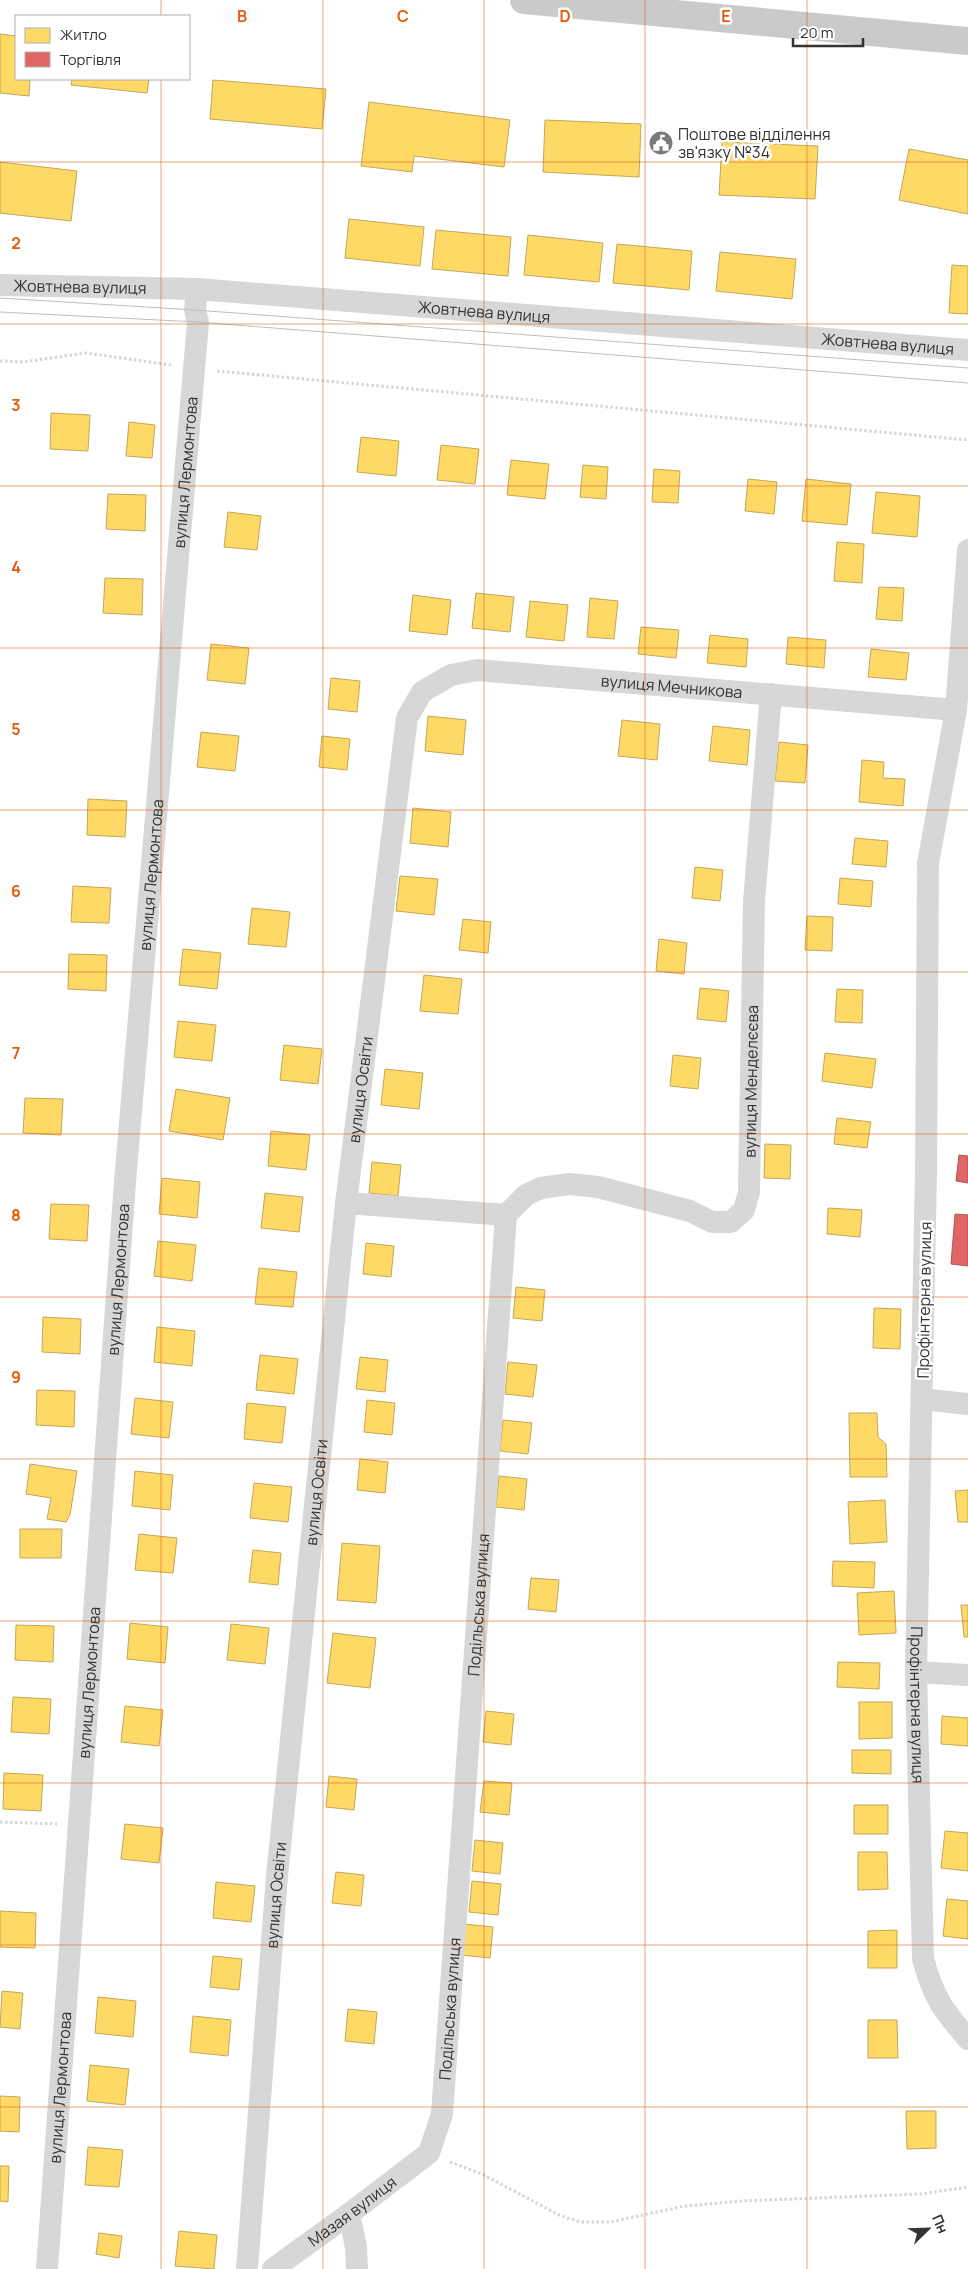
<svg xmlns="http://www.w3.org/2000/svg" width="968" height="2269" viewBox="0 0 968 2269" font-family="Manrope,sans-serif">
<rect width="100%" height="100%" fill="#fff"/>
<path fill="#ffd966" stroke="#c2a757" d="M0,34L16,36V79H30L29,96L0,93Z
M72,79H149L147,93L71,85Z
M213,80L326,89L322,129L210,119Z
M369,102L510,120L504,167L414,156L412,172L361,166Z
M545,120L641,124L639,177L543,172Z
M722,142L818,146L815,199L719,195Z
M909,149L968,160V214L899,200Z
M0,162L77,171L71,221L0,213Z
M349,219L424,227L420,266L345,258Z
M436,230L511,237L508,276L432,269Z
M528,235L603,243L599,282L524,275Z
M617,244L692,251L689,290L613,283Z
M720,252L796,259L792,299L716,291Z
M952,265L968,266V314L949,313Z
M51,413L90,415L88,451L50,449Z
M129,422L155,425L152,458L126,456Z
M361,437L399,441L396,476L357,472Z
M441,445L479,449L475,484L437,480Z
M511,460L549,464L545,499L507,495Z
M583,465L608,467L606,499L580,497Z
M654,469L680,471L678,503L652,502Z
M748,479L777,482L774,514L745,511Z
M806,479L851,484L847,525L802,521Z
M876,492L920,496L917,537L872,533Z
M108,494L146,495L145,531L106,529Z
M228,512L261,516L257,550L224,547Z
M837,542L864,544L862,583L834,581Z
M105,578L143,579L142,615L103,613Z
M879,587L904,588L902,621L876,619Z
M476,593L514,597L510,632L472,628Z
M413,595L451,600L447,635L409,631Z
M590,598L618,601L614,639L587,637Z
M530,601L568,605L564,641L526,637Z
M641,627L679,630L676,658L638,654Z
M710,635L748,639L746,667L707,663Z
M788,637L826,640L824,668L786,664Z
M211,644L249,648L245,684L207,680Z
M871,649L909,653L906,680L868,677Z
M331,678L360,681L357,712L328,709Z
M428,716L466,720L463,755L425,751Z
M622,720L660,724L657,760L618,756Z
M713,726L750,730L747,765L709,761Z
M201,732L239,736L235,771L197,767Z
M322,736L350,739L347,770L319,767Z
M779,742L808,745L805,783L775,781Z
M862,760L884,762L883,778L905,779L903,806L859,802Z
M88,799L127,801L125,837L87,835Z
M413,808L451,812L448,847L410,843Z
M855,838L888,841L886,867L852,864Z
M695,867L723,870L720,901L692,898Z
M400,876L438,879L434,915L396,911Z
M840,878L873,881L871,907L838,904Z
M73,886L111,888L109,923L71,922Z
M252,908L290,912L286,947L248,944Z
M807,916L833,917L832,951L805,950Z
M463,919L491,922L488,953L459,950Z
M659,939L687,943L684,974L656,971Z
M183,949L221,953L217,989L179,985Z
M69,954L107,955L106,991L68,989Z
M424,975L462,979L458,1014L420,1011Z
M700,988L729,991L726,1022L697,1019Z
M837,989L863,990L862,1023L835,1022Z
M178,1021L216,1025L212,1061L174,1057Z
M284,1045L322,1049L318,1084L280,1080Z
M825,1053L876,1059L872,1088L822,1081Z
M673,1055L701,1058L698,1089L670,1086Z
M385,1069L423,1073L419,1109L381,1105Z
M176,1089L230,1098L223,1140L169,1131Z
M25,1098L63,1099L61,1135L23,1133Z
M837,1118L871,1122L867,1148L834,1144Z
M271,1131L310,1135L306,1170L268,1166Z
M765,1144L791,1145L790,1179L764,1178Z
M372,1162L401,1165L398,1196L369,1193Z
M162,1178L200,1182L197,1218L159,1214Z
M265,1193L303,1197L299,1232L261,1228Z
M51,1204L89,1205L87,1241L49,1239Z
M828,1208L862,1210L860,1237L827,1234Z
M158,1241L196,1245L192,1281L154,1276Z
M366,1243L394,1246L391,1277L363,1274Z
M259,1268L297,1272L293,1307L255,1304Z
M516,1287L545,1290L542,1321L513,1318Z
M874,1308L901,1309L900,1349L873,1348Z
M43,1317L81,1319L80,1354L42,1352Z
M157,1327L195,1331L192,1366L154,1362Z
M260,1355L298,1359L294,1394L256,1390Z
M360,1357L388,1360L385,1392L356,1389Z
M508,1362L537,1365L533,1397L505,1394Z
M37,1390L75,1391L74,1427L36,1425Z
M135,1398L173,1402L169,1438L131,1434Z
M367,1400L395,1403L392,1435L364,1432Z
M247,1403L286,1407L282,1443L244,1439Z
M849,1413H877L878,1437L886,1444L887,1477H850Z
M503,1420L532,1423L528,1454L500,1451Z
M360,1459L388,1462L385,1493L357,1490Z
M30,1464L77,1471L70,1515L66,1522L47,1519L51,1498L26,1494Z
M135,1471L173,1475L170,1510L132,1506Z
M499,1476L527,1479L524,1510L496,1507Z
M254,1483L292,1487L288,1522L250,1518Z
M968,1490V1522H958L955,1491Z
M885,1500L887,1542L850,1544L848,1502Z
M20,1529H62L61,1558H20Z
M139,1534L177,1538L173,1573L135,1570Z
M342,1543L380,1546L376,1603L337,1600Z
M253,1550L281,1553L278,1585L249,1582Z
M833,1561L875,1562L874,1588L832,1586Z
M531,1578L559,1580L556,1612L528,1609Z
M894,1591L896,1633L859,1635L857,1593Z
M961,1605H968V1637H964Z
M130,1623L168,1627L165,1663L127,1659Z
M231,1624L269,1628L265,1664L227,1660Z
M16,1625L54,1626L53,1662L15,1660Z
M333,1633L376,1638L370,1688L327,1683Z
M838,1662L880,1663L879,1689L837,1687Z
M13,1697L51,1699L49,1734L11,1732Z
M859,1702H892V1738L859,1739Z
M125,1706L163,1710L159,1746L121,1742Z
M486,1711L514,1714L511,1745L483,1742Z
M942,1716L968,1718V1746L941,1744Z
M852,1750H891V1774L852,1773Z
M4,1773L43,1775L41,1811L3,1809Z
M329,1776L357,1779L354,1810L326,1807Z
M484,1781L512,1783L509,1815L480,1812Z
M854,1805H888V1834H854Z
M125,1824L163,1828L159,1863L121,1859Z
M945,1831L968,1833V1871L941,1868Z
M475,1840L503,1843L500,1874L472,1871Z
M858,1852H887L888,1889L858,1890Z
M336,1872L364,1875L361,1906L332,1903Z
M472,1881L501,1884L498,1915L469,1912Z
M216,1882L255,1886L251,1922L213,1918Z
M947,1899L968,1901V1939L943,1936Z
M0,1911L36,1913L35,1948L0,1947Z
M464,1924L493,1927L490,1958L461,1955Z
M897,1930V1968H868V1931Z
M213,1956L242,1959L239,1990L210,1987Z
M2,1991L23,1993L20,2029L0,2027Z
M98,1997L136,2001L133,2037L95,2033Z
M348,2009L377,2012L374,2044L345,2041Z
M193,2016L231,2020L228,2056L190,2052Z
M868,2020H897L898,2058H868Z
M90,2065L129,2069L125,2105L87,2101Z
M0,2096L20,2097L19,2132L0,2131Z
M906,2111H936V2148L907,2149Z
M88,2147L123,2150L119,2187L85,2185Z
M0,2166H9L8,2202L0,2201Z
M179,2231L217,2235L214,2269L175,2266Z
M99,2233L122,2236L119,2258L96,2254Z"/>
<path fill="#e06666" stroke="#ac5757" d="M959,1155L968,1156V1183L956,1181Z
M955,1214L968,1215V1266L951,1264Z"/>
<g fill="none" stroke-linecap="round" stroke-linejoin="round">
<path stroke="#d6d6d6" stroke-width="3" stroke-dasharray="2.5 2.5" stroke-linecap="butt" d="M0,361L23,362L86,353L171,365
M217,371L968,440
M0,1822L57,1824
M450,2162L482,2174L559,2215L580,2222H610L685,2206L742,2201L920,2194L968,2187"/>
<g stroke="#d7d7d7" stroke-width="22">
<path id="s1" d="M0,285L197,289L968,350"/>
<path id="s2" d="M968,550L956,710L928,863L926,1172L916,1672L923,1959C934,1998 942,2009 968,2039"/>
<path id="s3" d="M506,1215L526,1195L541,1188L569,1184L598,1187L690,1211L712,1222H731L744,1210L749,1192L754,901L771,694"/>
<path d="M922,1399L968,1404"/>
<path d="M916,1672L968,1675"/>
<path d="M349,2214L356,2247L357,2269"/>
<path id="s4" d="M47,2269L125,1182L198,322L195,310L197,289"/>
<path id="s5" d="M247,2269L277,1876L346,1203L407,718L422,692L451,675L477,670L956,710"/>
<path id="s6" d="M273,2269L349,2214L429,2153L442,2114L506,1215L346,1203"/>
</g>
<path stroke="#cacaca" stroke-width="28" d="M524,0L968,41"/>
<path stroke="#bebebe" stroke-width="1" d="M0,298L195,310L968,368
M0,312L198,322L968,383"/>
</g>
<path fill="none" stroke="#e8590c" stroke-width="1" stroke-opacity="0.55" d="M161,0V16M323,0V2269M484,0V2269M645,0V2269M807,0V2269M161,79V2269M0,162H968M0,324H968M0,486H968M0,648H968M0,810H968M0,972H968M0,1134H968M0,1297H968M0,1459H968M0,1621H968M0,1783H968M0,1945H968M0,2107H968"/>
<defs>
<symbol id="civic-disc" viewBox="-11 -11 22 22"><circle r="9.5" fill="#7a7a7a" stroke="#fff"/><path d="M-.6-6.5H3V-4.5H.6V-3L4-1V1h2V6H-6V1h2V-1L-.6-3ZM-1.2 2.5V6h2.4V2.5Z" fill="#fff"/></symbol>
</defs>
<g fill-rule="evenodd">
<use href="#civic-disc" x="647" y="129" width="28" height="28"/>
</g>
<g text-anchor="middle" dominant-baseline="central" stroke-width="5" stroke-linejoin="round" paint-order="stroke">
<g font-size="16" fill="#333" stroke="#fff" text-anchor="start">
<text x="678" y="134">Поштове відділення<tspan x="678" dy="18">зв'язку №34</tspan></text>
</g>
<g font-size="16" fill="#333" stroke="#fff">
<text stroke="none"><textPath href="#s1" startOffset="80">Жовтнева вулиця</textPath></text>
<text stroke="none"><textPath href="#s1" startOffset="485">Жовтнева вулиця</textPath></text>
<text stroke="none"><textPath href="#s1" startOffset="890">Жовтнева вулиця</textPath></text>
<text stroke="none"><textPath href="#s4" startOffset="1802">вулиця Лермонтова</textPath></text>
<text stroke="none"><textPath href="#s5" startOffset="1845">вулиця Мечникова</textPath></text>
<text stroke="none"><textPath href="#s4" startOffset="1398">вулиця Лермонтова</textPath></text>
<text stroke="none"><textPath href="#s3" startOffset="388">вулиця Менделєєва</textPath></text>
<text stroke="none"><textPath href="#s5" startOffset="1185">вулиця Освіти</textPath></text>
<text stroke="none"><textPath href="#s4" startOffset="992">вулиця Лермонтова</textPath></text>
<text transform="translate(924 1300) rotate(-89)">Профінтерна вулиця</text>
<text stroke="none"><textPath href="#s5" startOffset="780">вулиця Освіти</textPath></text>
<text stroke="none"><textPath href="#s6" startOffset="746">Подільська вулиця</textPath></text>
<text stroke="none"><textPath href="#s4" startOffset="588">вулиця Лермонтова</textPath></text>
<text stroke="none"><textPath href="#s2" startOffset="1158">Профінтерна вулиця</textPath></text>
<text stroke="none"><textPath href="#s5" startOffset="375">вулиця Освіти</textPath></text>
<text stroke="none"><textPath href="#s6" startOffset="341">Подільська вулиця</textPath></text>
<text stroke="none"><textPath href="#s4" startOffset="182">вулиця Лермонтова</textPath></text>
<text stroke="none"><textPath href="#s6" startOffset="98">Мазая вулиця</textPath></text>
</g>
</g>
<g font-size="16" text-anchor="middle" font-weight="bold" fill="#e8590c" stroke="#fff" stroke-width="5" stroke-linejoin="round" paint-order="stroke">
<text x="242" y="22">B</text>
<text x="403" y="22">C</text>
<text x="565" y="22">D</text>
<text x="726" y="22">E</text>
<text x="16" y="249">2</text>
<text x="16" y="411">3</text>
<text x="16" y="573">4</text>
<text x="16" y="735">5</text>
<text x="16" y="897">6</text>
<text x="16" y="1059">7</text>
<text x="16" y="1221">8</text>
<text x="16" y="1383">9</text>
</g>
<rect x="15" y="15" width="175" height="65" fill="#ffffff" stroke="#adadad"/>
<rect x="25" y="28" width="25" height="15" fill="#ffd966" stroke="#adadad"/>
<text x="60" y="40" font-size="15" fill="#333333">Житло</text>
<rect x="25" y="52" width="25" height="15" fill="#e06666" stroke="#adadad"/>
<text x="60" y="65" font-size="15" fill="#333333">Торгівля</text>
<g transform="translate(928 2229) rotate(67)" stroke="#ffffff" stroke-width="4" paint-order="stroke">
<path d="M0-4L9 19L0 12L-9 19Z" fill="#333333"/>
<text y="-8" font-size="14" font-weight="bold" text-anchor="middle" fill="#333333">Пн</text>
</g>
<path d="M793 38v8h70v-8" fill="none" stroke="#333333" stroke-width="2.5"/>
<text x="800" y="38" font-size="15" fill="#333333" stroke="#ffffff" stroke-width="4" paint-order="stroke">20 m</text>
</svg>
